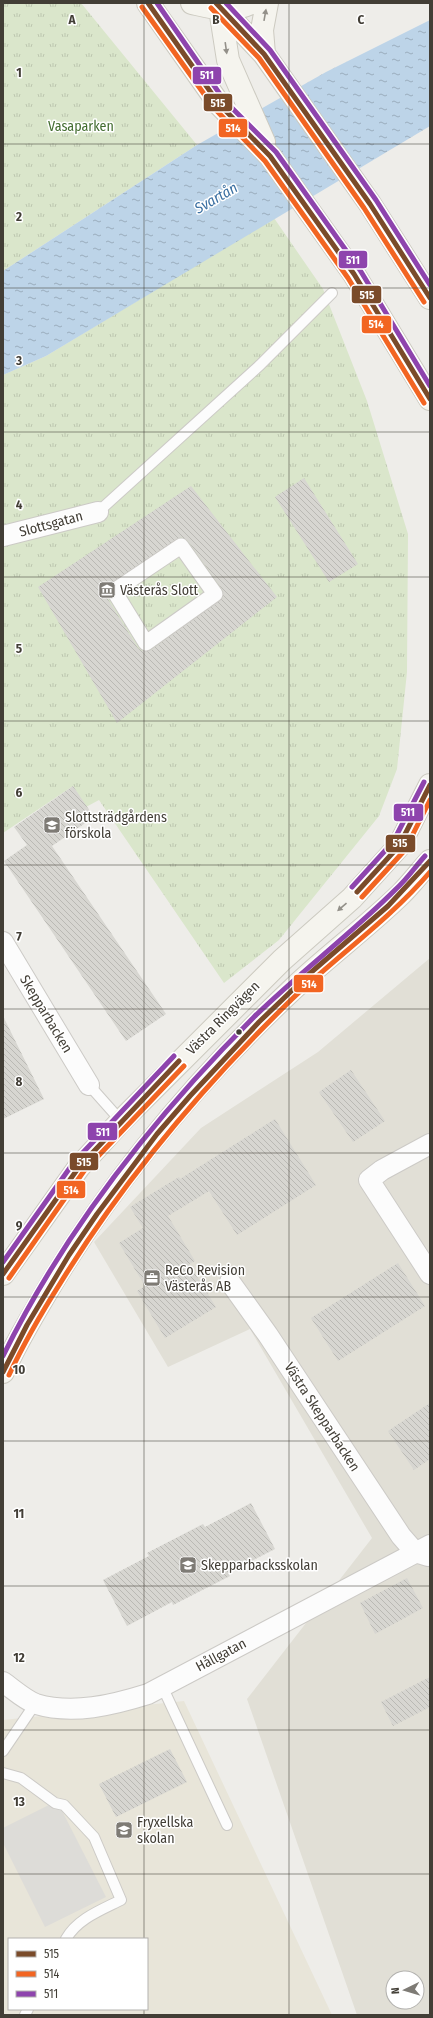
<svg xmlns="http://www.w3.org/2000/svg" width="433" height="2018" viewBox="0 0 433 2018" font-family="'Fira Sans Condensed',sans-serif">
<defs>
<pattern id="grass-tufts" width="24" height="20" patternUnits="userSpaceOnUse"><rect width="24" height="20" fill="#dae6cb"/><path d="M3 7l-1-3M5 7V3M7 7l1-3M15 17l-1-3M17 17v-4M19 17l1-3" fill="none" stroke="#bcc6af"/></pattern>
<pattern id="water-ripples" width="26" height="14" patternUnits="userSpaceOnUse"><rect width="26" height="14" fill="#bdd4e8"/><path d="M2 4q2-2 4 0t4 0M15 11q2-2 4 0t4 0" fill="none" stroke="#9badbd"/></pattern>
<pattern id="building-back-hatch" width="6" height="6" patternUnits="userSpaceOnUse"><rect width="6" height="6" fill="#d7d6d1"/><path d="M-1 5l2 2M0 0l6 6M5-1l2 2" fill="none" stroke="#bab9b4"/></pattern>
</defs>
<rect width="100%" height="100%" fill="#eeede9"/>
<path fill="#e1dfd6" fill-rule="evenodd" d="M430,958V2015H357L247,1699L372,1538L250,1329L168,1367L94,1242L201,1128L318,1052ZM393,1978H417V2002H393Z"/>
<path fill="#e8e5d9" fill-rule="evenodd" d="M184,1701L332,2015H3V1720ZM9,1939H147V2009H9Z"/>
<path fill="url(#grass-tufts)" d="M3,3H81L197,145L3,271Z
M274,218L323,289L367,401L408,534L407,672L397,769L379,816L279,940L224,983L99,800L86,807L73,786L3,833V375L46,356Z"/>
<path fill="#dddcd8" d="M57,1801L106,1897L45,1927L3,1843V1828Z"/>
<path fill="url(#water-ripples)" d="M430,20V126L46,356L3,375V271L197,145L326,72Z"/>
<path fill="url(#building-back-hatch)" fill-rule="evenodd" d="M304,478L358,564L329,582L275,497Z
M191,486L277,597L117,723L38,587ZM181,537L188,541L222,589L223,597L151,650L142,651L138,648L106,596V587Z
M73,786L94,817L52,846L166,1014L126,1041L4,861L27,845L14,827Z
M3,1016L44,1099L3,1119Z
M351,1070L385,1121L353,1142L319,1092Z
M275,1119L316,1185L237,1235L209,1191L168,1216L195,1261L189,1264L216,1307L165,1338L137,1291L145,1286L119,1243L143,1228L130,1207L179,1177L180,1179Z
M398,1263L425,1306L338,1361L311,1318Z
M430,1403V1459L414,1470L388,1431Z
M251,1503L275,1549L228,1573L230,1576L173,1605L172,1602L127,1626L103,1580L149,1556L147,1553L203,1524L205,1527Z
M407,1578L423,1608L375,1634L360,1603Z
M430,1677V1707L393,1726L381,1702Z
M170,1749L187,1782L116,1817L99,1784Z"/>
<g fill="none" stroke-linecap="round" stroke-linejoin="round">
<defs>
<path id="service" d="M98,512L260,365L332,293
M89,1085L121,1121
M162,1686L227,1825
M3,1751L35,1704
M3,1773L21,1778L55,1803L64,1805L94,1837L121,1900C101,1910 77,1919 66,1939
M25,2015L28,2009"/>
<path id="pedestrian" d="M181,546L215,594L146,643L114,591Z"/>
<path id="minor" d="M3,536L98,512
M3,942L89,1085
M430,1144L382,1170L369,1180L430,1274
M230,1282L268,1335L401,1536L415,1552L428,1556
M3,1682C13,1689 25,1700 36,1704C73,1715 113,1705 148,1694L430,1545"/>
<path id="secondary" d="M148,3L219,104L270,156L354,274L430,399
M192,3C214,8 230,13 251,3
M216,3L264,54L370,204L430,298
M220,9L228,60L264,142
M264,54L262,30L267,3
M3,1274L79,1167L121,1121L282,960L352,898L399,846L430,785
M3,1372C14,1347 29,1322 43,1298C110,1183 197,1079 295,987C329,955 367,927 401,894C411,884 420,872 430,861"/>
</defs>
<use href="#service" stroke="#cccac6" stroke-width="12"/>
<use href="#pedestrian" stroke="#cccac6" stroke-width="17"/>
<use href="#minor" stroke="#cccac6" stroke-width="22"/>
<use href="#secondary" stroke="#cccac0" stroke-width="24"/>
<use href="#service" stroke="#fcfcfc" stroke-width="10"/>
<use href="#pedestrian" stroke="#fcfcfc" stroke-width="15"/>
<use href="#minor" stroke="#fcfcfc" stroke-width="20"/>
<use href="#secondary" stroke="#f5f4ee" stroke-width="22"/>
<defs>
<path id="bus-1" d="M148,3L219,104L270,156L354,274L430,399
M216,3L264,54L370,204L430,298
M357,892L399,846L430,785
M3,1274L79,1167L179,1061
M3,1372L27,1325L69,1255L97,1214L157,1134L190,1096L259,1022L308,975L388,906L430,861"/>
<path id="bus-2" d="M142,7L214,108L265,161L348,278L424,403
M211,8L259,58L364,208L424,302
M362,897L405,850L430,800
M9,1278L84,1171L184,1066
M9,1375C24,1343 42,1312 61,1282C125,1178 204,1085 291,1000C337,956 389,920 430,872"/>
<path id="bus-3" d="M157,3L224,100L276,152L360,270L430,386
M226,3L270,50L376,200L430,285
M352,887L393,842L424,782
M3,1262L74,1162L174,1056
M3,1356C65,1230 155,1116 254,1017C300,972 351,934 396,889C407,879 415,867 425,856"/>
</defs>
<use href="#bus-1" stroke="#fff" stroke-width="8"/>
<use href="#bus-2" stroke="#fff" stroke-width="8"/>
<use href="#bus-3" stroke="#fff" stroke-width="8"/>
<use href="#bus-1" stroke="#7a4b2a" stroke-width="5"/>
<use href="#bus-2" stroke="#f26522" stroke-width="5"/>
<use href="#bus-3" stroke="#8e44ad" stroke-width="5"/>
</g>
<defs><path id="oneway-solid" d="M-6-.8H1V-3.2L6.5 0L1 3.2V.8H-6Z"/></defs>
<g fill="#939089">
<use href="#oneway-solid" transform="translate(265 15) rotate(-80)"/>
<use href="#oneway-solid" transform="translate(226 48) rotate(82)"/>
<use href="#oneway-solid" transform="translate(342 907) rotate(139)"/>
</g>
<path fill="none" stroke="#423e36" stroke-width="1" stroke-opacity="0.55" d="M144,3V1939M289,3V2015M3,144H430M3,288H430M3,432H430M3,577H430M3,721H430M3,865H430M3,1009H430M3,1153H430M3,1297H430M3,1441H430M3,1586H430M3,1730H430M3,1874H430M144,2009V2015"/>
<defs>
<symbol id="museum-square" viewBox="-11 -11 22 22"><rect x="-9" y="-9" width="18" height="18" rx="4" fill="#7e7b75" stroke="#fff"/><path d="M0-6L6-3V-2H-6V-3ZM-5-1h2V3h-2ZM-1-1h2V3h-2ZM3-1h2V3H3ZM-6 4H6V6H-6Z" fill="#fff"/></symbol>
<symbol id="school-square" viewBox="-11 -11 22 22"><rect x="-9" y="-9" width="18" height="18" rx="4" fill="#7e7b75" stroke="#fff"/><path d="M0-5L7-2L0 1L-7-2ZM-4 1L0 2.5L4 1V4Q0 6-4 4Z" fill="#fff"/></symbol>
<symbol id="office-square" viewBox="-11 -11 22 22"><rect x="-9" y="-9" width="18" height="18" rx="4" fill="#7e7b75" stroke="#fff"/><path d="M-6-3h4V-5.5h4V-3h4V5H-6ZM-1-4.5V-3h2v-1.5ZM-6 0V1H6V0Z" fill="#fff"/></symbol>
</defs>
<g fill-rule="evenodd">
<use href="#museum-square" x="97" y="580" width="20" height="20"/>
<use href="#school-square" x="42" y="815" width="20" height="20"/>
<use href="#office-square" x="142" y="1268" width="20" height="20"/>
<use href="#school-square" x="178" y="1555" width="20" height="20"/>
<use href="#school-square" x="114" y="1820" width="20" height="20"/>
</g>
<circle fill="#423e36" stroke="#fff" stroke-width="1.5" cx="239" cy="1032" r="3.5"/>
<g text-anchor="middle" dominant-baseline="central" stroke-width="3" stroke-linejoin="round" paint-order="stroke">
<g font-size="14" fill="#436d30" stroke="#fff">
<text x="81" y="126">Vasaparken</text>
</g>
<g font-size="14" fill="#423e36" stroke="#fff">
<text transform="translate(51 524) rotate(-15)">Slottsgatan</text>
<text transform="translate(46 1014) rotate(59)">Skepparbacken</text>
<text transform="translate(223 1018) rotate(-45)">Västra Ringvägen</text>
<text transform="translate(322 1417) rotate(57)">Västra Skepparbacken</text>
<text transform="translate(221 1655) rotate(-28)">Hållgatan</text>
</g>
<g font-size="14" fill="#423e36" stroke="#fff" text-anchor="start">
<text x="120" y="590">Västerås Slott</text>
<text x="65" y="817">Slottsträdgårdens<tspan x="65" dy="16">förskola</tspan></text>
<text x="165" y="1270">ReCo Revision<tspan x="165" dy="16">Västerås AB</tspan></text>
<text x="201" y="1565">Skepparbacksskolan</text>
<text x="137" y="1822">Fryxellska<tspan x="137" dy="16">skolan</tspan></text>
</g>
<g font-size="15" font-style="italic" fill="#3b70a2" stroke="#fff">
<text transform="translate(216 198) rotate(-30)">Svartån</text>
</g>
</g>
<g font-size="13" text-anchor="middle" font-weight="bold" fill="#423e36" stroke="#fff" stroke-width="3" stroke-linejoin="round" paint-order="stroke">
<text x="72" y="24">A</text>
<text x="216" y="24">B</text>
<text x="361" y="24">C</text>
<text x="19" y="77">1</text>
<text x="19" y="221">2</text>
<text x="19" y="365">3</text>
<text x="19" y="509">4</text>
<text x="19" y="653">5</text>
<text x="19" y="797">6</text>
<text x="19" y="941">7</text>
<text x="19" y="1086">8</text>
<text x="19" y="1230">9</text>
<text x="19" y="1374">10</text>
<text x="19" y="1518">11</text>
<text x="19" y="1662">12</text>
<text x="19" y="1806">13</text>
</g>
<g stroke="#fff" stroke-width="1.5">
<rect x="192" y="66" width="30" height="19" rx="4" fill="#8e44ad"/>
<rect x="203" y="93" width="30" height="19" rx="4" fill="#7a4b2a"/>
<rect x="218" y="118" width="30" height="20" rx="4" fill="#f26522"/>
<rect x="338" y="250" width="30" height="19" rx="4" fill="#8e44ad"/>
<rect x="351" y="285" width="31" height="19" rx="4" fill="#7a4b2a"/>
<rect x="361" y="315" width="31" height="19" rx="4" fill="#f26522"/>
<rect x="393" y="803" width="31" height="19" rx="4" fill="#8e44ad"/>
<rect x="385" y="834" width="31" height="19" rx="4" fill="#7a4b2a"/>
<rect x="293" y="974" width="31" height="19" rx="4" fill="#f26522"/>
<rect x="87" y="1122" width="31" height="19" rx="4" fill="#8e44ad"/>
<rect x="69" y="1152" width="30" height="19" rx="4" fill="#7a4b2a"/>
<rect x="56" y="1180" width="30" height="19" rx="4" fill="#f26522"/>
</g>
<g font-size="11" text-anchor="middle" font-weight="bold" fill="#fff">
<text x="207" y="79">511</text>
<text x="218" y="107">515</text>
<text x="233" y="132">514</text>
<text x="353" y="264">511</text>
<text x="367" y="299">515</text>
<text x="376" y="328">514</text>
<text x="408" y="816">511</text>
<text x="400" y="847">515</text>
<text x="309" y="988">514</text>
<text x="103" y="1136">511</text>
<text x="84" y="1166">515</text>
<text x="71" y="1194">514</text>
</g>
<rect width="433" height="2018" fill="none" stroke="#423e36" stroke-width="8"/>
<rect x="8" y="1938" width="140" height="72" fill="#ffffff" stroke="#b3b2af"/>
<rect x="16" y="1951" width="20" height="6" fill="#7a4b2a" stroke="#b3b2af"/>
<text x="44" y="1958" font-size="12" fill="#423e36">515</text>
<rect x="16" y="1971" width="20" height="6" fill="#f26522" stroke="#b3b2af"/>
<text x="44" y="1978" font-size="12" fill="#423e36">514</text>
<rect x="16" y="1991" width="20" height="6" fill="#8e44ad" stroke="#b3b2af"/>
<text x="44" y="1998" font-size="12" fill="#423e36">511</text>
<g transform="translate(405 1990) rotate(265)"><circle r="19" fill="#ffffff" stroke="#b3b2af"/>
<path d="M0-3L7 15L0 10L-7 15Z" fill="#7e7b75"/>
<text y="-6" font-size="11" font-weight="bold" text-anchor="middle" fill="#423e36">N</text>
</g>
</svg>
